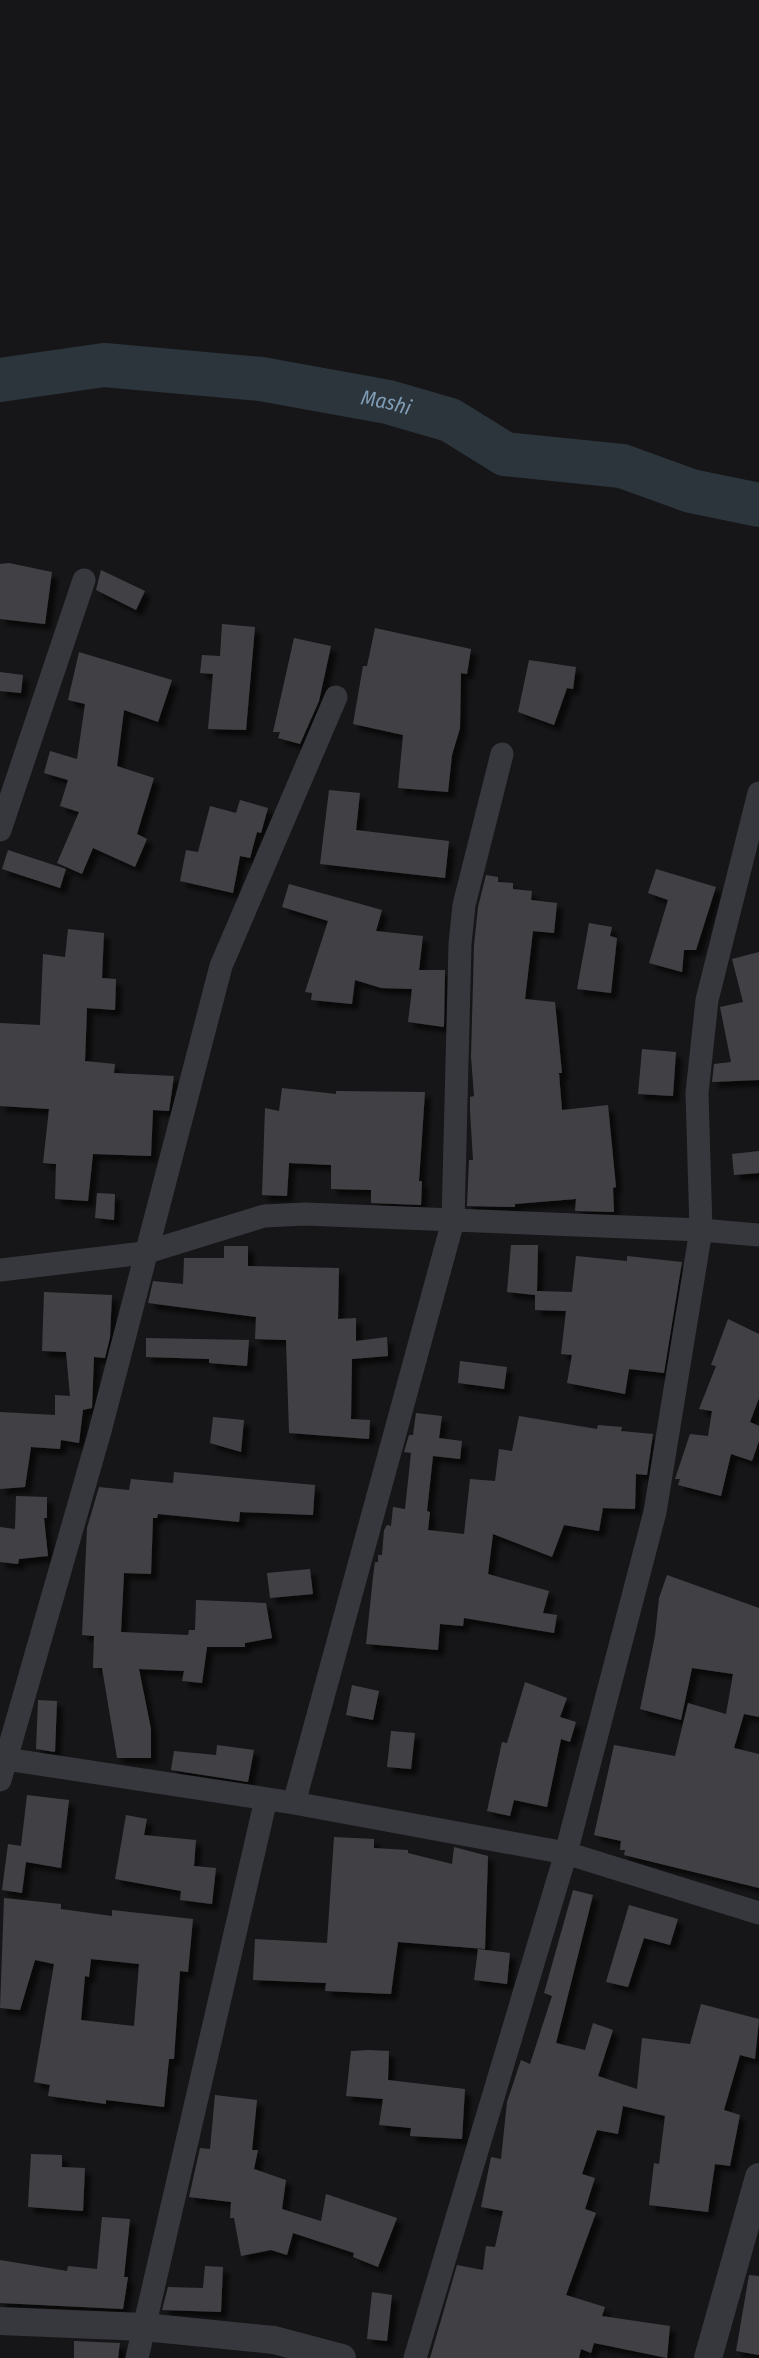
<svg xmlns="http://www.w3.org/2000/svg" width="759" height="2358" viewBox="0 0 759 2358" font-family="'Fira Sans Condensed',sans-serif">
<defs>
<filter id="shadow"><feDropShadow dx="6" dy="6" stdDeviation="2" flood-color="#0009"/></filter>
</defs>
<rect width="100%" height="100%" fill="#161618"/>
<g fill="none" stroke-linecap="round" stroke-linejoin="round">
<path stroke="#2c353c" stroke-width="44" id="s1" d="M0,380L104,365L261,379L388,402L450,420L505,454L622,466L691,491L759,505"/>
</g>
<path fill="#404145" fill-rule="evenodd" filter="url(#shadow)" d="M9,563L52,572L45,624L0,619V564Z
M101,570L145,591L136,610L96,590Z
M222,624L255,627L246,730L208,729L213,674L200,673L202,655L220,656Z
M375,628L471,649L467,674L461,673L460,728L452,755L448,792L398,788L403,735L353,724L363,666H367Z
M294,638L331,646L319,701L300,744L278,738L280,732H273Z
M79,652L172,680L158,722L124,710L117,766L154,778L137,834L147,839L135,867L93,848L82,874L57,863L79,812L60,806L68,780L44,773L50,751L77,759L85,704L68,700Z
M529,660L576,667L573,689L567,688L554,725L518,712Z
M0,672L23,675L21,693L0,691Z
M329,790L360,793L356,830L449,841L445,878L320,864Z
M240,800L268,808L261,833L257,832L250,858L240,856L233,893L180,881L186,850L198,852L210,806L236,813Z
M8,850L66,869L60,888L2,869Z
M656,869L716,887L696,950H684L682,972L649,963L668,900L648,893Z
M486,875L498,877V882L513,883V889L532,891L531,900L557,903L554,933L533,931L525,999L555,1002L562,1073H559L562,1110L608,1105L616,1187L613,1188L614,1212L575,1211L576,1199L515,1204V1207L467,1206L469,1160H473L470,1111V1097L474,1096L471,1057L474,945L478,907Z
M289,884L382,910L376,931L423,936L419,970H445L444,1027L408,1022L412,989L381,988L355,980L352,1004L311,1000L312,993L305,992L328,921L282,907Z
M589,923L612,927L610,936L617,938L611,993L577,989Z
M68,929L104,933L102,978L116,979L115,1010L87,1008L85,1061L115,1064L114,1073L174,1076L169,1111L153,1110L151,1156L93,1154L88,1201L55,1199L56,1164L43,1163L49,1109L0,1106V1023L40,1025L43,954L65,957Z
M759,952V1080L712,1082L714,1064L731,1062L720,1007L743,1002L732,959Z
M642,1049L676,1052L673,1096L638,1094Z
M282,1088L336,1094V1091L425,1092L419,1181H422L421,1205L371,1203V1190L331,1189V1165L289,1163L287,1196L262,1195L265,1108L279,1111Z
M759,1151V1173L734,1175L732,1154Z
M97,1193L115,1194L114,1220L95,1218Z
M511,1245H538L537,1291L572,1292L576,1256L627,1261V1256L682,1262L664,1373L629,1369L625,1394L567,1383L572,1355L561,1354L566,1311L535,1310V1295L507,1292Z
M224,1246H248V1266L339,1268L338,1319L356,1318V1341L387,1337L388,1356L352,1359L351,1419L370,1420L369,1439L289,1433L286,1340L255,1339L256,1317L148,1303L153,1281L183,1284L184,1258H224Z
M44,1292L112,1295L110,1337L105,1358L94,1357L92,1408L83,1410L79,1443L61,1440L60,1449L31,1447L25,1487L0,1489V1412L55,1415V1395L70,1396L66,1352L42,1351Z
M728,1319L759,1334V1398L750,1422L759,1426V1441L752,1461L731,1454L721,1496L678,1485L680,1479H675L690,1434L708,1436L712,1411L699,1409L716,1366L711,1365Z
M146,1338L249,1340L247,1366L209,1363V1359L146,1357Z
M460,1361L507,1367L504,1389L458,1383Z
M416,1413L442,1416L439,1438L462,1441L460,1459L433,1456L427,1511L430,1512L428,1530L464,1534L470,1479L495,1481L499,1449L512,1451L519,1416L597,1429L598,1425L622,1427L621,1431L653,1434L647,1475L636,1474L635,1509L603,1508L599,1531L564,1525L552,1557L493,1534L488,1574L549,1591L543,1613L557,1615L554,1633L464,1618L463,1626L440,1624L438,1650L366,1644L373,1577L375,1562H378V1555H382L384,1530L387,1525L391,1526L393,1507L405,1509L411,1453L404,1452L409,1435H413Z
M213,1417L244,1420L241,1452L210,1443Z
M174,1472L315,1485L313,1515L240,1512L239,1522L158,1514L157,1518H153L151,1574L124,1573L121,1632L188,1635L189,1630H195L196,1600L266,1603L272,1638L245,1643V1647H207L202,1683L182,1681L184,1671L139,1669L151,1729V1758H117L102,1668H93L94,1636L82,1635L87,1528L99,1487L129,1490L131,1479L173,1483Z
M16,1496L47,1497V1518H44L48,1556L19,1559L18,1564L0,1562V1527L15,1529Z
M310,1569L313,1594L270,1598L267,1573Z
M667,1575L759,1608V1717L744,1714L734,1748L759,1754V1888L624,1855L625,1850H620L621,1841L594,1835L614,1745L675,1756L688,1703L726,1714L733,1674L692,1668L681,1720L640,1709L655,1636L659,1598Z
M525,1682L567,1698L560,1717L576,1722L570,1742L561,1739L547,1807L514,1800L510,1816L487,1811L502,1742L507,1743Z
M352,1685L379,1691L373,1720L346,1715Z
M38,1700L57,1701L55,1752L36,1749Z
M391,1731L415,1733L411,1769L387,1767Z
M217,1745L254,1750L248,1782L171,1770L174,1751L216,1755Z
M27,1795L69,1800L61,1868L26,1862L22,1893L2,1890L8,1844L21,1846Z
M126,1815L147,1819L144,1835L196,1840L194,1866L216,1868L212,1904L180,1900L181,1891L115,1879Z
M334,1837L374,1839V1848L408,1850V1853L452,1864L454,1847L488,1856L485,1949L398,1942L391,1994L325,1991L326,1983L253,1980L255,1939L327,1943Z
M573,1890L593,1895L556,2043L585,2050L593,2023L613,2030L598,2076L637,2089L642,2038L690,2044L701,2004L759,2019L755,2059L740,2055L724,2110L740,2115L730,2166L715,2164L708,2212L649,2205L654,2163L659,2164L665,2116L623,2106L618,2134L597,2130L582,2174L595,2178L585,2209L596,2213L566,2295L605,2307L602,2316L670,2326L667,2358L594,2343L591,2353L581,2349L579,2358H430L457,2265L483,2270L486,2246L495,2247L503,2211L481,2207L491,2157L501,2159L507,2102L521,2060L530,2064L552,1996L544,1993Z
M4,1898L61,1904V1909L112,1916V1910L193,1919L188,1972L180,1971L174,2059H169L164,2107L106,2100V2104L48,2096L50,2085L34,2082L54,1964L35,1960L20,2010L0,2008ZM91,1959L139,1964L134,2026L81,2020L85,1976L89,1977Z
M629,1905L678,1919L670,1945L644,1938L628,1987L606,1982Z
M478,1949L510,1953L507,1984L474,1980Z
M369,2050L389,2051L388,2080L465,2089L462,2139L410,2136L411,2128L379,2125L383,2099L346,2096L351,2051Z
M215,2095L257,2100L252,2150H258L254,2169L286,2180L282,2209L321,2221L326,2194L397,2218L378,2267L353,2257L354,2253L293,2233L287,2255L271,2250L241,2256L234,2218H230L231,2202L189,2197L200,2148L210,2149Z
M31,2154L62,2155V2167L85,2168L83,2211L28,2207Z
M102,2217L130,2219L124,2277H128L123,2309L0,2303V2260L67,2271L68,2266L97,2269Z
M205,2266L223,2267L221,2312L162,2310L168,2287L203,2288Z
M749,2275L759,2276V2355L736,2351Z
M372,2292L392,2295L387,2341L367,2339Z
M74,2341L120,2343L118,2358H74Z"/>
<g fill="none" stroke-linecap="round" stroke-linejoin="round">
<path stroke="#37383d" stroke-width="23" d="M0,830L84,580
M0,1270L144,1253L264,1216L305,1214L701,1230L759,1235
M0,1758L294,1803L566,1853L759,1913
M0,1780L100,1431L221,966L336,697
M294,1803L453,1221L460,944L464,905L502,754
M137,2358L266,1799
M415,2358L566,1853L655,1512L701,1230L697,1093L707,1000L759,793"/>
<path stroke="#37383d" stroke-width="28" d="M0,2321L144,2327L274,2340L342,2358
M708,2358L759,2177"/>
</g>
<g text-anchor="middle" dominant-baseline="central" stroke-width="7" stroke-linejoin="round" paint-order="stroke">
<g font-size="21" font-style="italic" fill="#7f9bb3" stroke="#111113">
<text stroke="none"><textPath href="#s1" startOffset="390">Mashi</textPath></text>
</g>
</g>
</svg>
